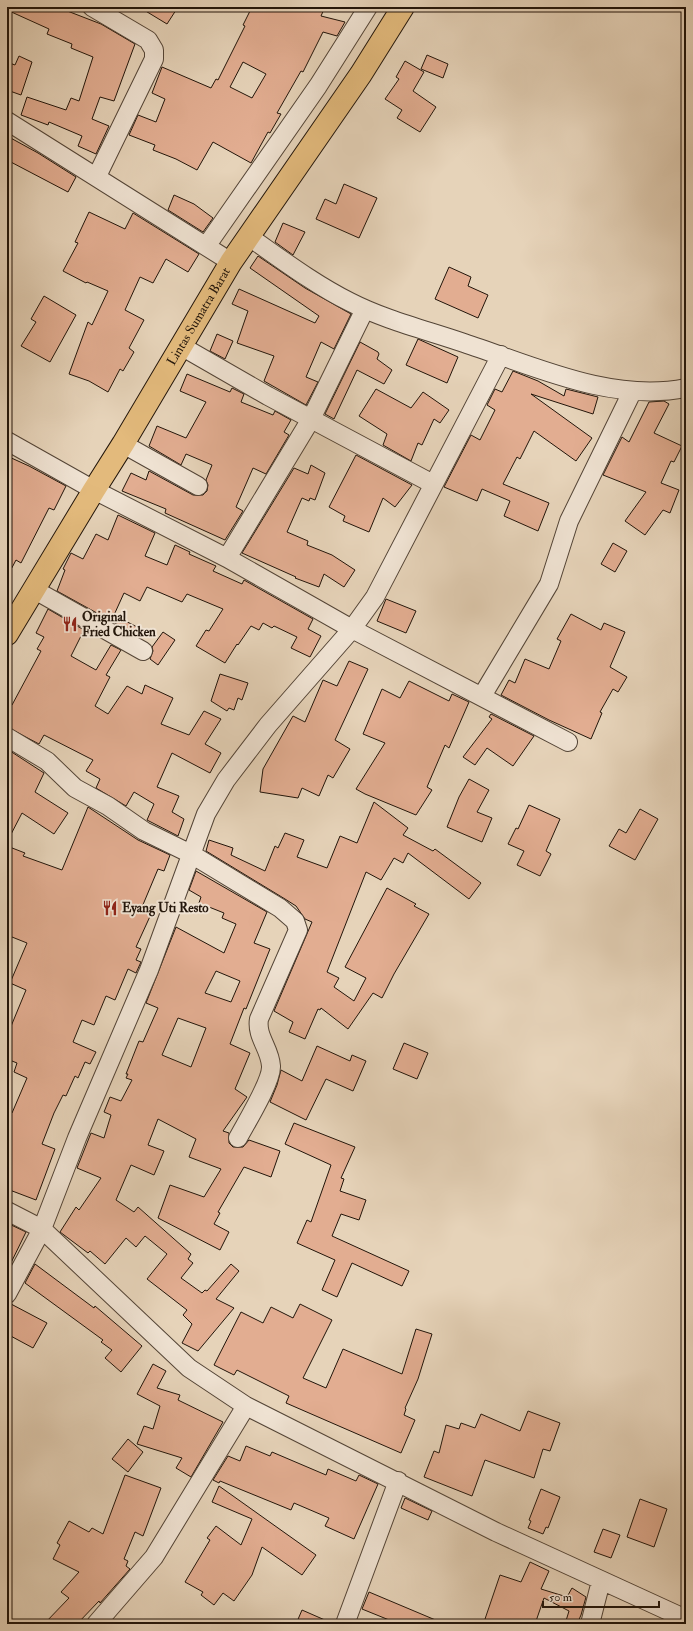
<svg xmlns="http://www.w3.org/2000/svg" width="693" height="1631" viewBox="0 0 693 1631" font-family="'IM FELL Double Pica',serif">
<rect width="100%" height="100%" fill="#e6d3b9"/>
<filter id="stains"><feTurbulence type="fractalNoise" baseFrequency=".005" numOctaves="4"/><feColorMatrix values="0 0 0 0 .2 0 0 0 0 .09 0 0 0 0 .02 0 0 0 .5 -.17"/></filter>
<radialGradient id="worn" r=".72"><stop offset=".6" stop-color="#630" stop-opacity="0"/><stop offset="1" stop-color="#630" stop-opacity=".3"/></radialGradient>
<path fill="#e2ad91" stroke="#22150a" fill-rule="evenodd" d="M7,7H57L101,24L135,44L114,101L100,97L92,119L109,126L96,154L78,146L82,136L49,122L48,125L21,115L27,97L66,110L71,98L79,101L93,57L71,48L72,44L47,34L49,29L7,10Z
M139,7H178L167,24Z
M252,7H325L321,16L345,22L337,36L323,32L303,72L301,71L277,113L281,114L270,133L268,132L251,163L213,142L197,170L176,159L153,150L155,145L129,135L138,115L156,122L165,99L152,93L162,67L211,88L216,79L218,80L245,26L243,25ZM243,62L266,74L252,98L230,87Z
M427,55L448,64L443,78L421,69Z
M19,56L32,62L21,95L7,90V62L15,65Z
M405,61L424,72L413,91L436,107L420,132L397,118L402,110L385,99L399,79L396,77Z
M7,136L38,153L76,177L68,192L7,160Z
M344,184L377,198L359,238L316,219L325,199L336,204Z
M174,195L194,204L213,218L203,232L168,210Z
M89,212L125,229L133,213L199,254L188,272L166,259L153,283L140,277L125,310L144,320L129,348L134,352L123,371L120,369L108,392L89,381L69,374L88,322L92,325L108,291L87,282L86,283L63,271L78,243L75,242Z
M283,223L305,232L293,255L275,242Z
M258,256L305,288L351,314L334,349L321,342L306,377L318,382L306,405L264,381L274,356L237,343L248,311L232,304L239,289L315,323L319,316L250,268Z
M449,267L471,277L468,286L488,295L478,318L435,299Z
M44,296L76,315L50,362L21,346L36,322L31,319Z
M217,334L233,341L225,359L210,351Z
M418,339L458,357L447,383L406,365Z
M360,342L378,352L379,354L377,359L392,370L384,384L357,370L334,419L325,414Z
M513,371L538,381L564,396L566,389L598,397L593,414L531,394L592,438L576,461L534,431L520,459L517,457L503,484L549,503L538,531L504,516L510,501L482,489L477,501L444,487L471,435L480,440L495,410L487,405L495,389L502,392Z
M187,374L230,392L232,388L244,394L241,402L273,415L275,411L291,420L284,432L289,435L266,474L253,468L236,507L243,511L225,540L165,513L166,509L122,491L131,473L146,480L149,471L193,495H203L207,491L208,485L206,480L212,465L186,454L181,465L149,446L157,426L186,438L206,402L180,391Z
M376,389L411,408L423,392L449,410L440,423L434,419L422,445L418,443L411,461L383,445L387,434L359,416Z
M664,401L669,404L654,433L682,446L674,462L671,461L661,483L679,490L670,513L663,510L645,535L625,521L646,492L603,475L622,437L629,442L649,402Z
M356,455L412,485L395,507L383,498L369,532L343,521L345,516L329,507Z
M7,456L29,466L66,486L54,510L49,508L21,563L16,560L7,577Z
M311,465L325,473L315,500L310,498L309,501L302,498L287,532L308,541L307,545L332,555L355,570L344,587L324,574L319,587L295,578L296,577L242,553L294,468L308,474Z
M118,515L155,533L145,556L167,565L175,545L190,552L189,554L216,566L213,571L242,584L244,580L313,619L308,629L321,636L310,657L291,648L297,637L274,626L272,628L263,623L259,630L251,626L238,645L237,644L225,663L196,646L206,630L209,631L223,609L187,594L182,602L147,587L140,601L124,593L114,615L137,627L133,633L57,591L65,570L63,569L71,553L83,559L96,534L108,540Z
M613,543L627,551L615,572L601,564Z
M386,599L416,611L406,633L377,621Z
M48,609L84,630L71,656L96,670L111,645L121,650L106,675L110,677L95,706L108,714L127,686L142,694L145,685L173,698L161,724L189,735L204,711L221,719L205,744L221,753L210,773L172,753L157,787L179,796L172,812L184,819L178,836L147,820L154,804L134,792L126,806L96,788L100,779L86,771L93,760L44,735L39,744L7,727V703L12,705L41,651L37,649L44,637L36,633Z
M571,614L601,630L604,623L625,632L610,667L627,677L618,692L613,689L600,712L602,713L591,739L549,720L501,695L509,680L515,683L525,659L549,669L561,641L557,639Z
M163,632L175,640L158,665L150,659L153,651L152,647Z
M349,661L368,669L335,740L350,749L333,778L328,775L319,796L302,788L298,798L260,792L263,769L293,716L305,722L323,680L337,686Z
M220,674L248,683L242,700L238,698L234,710L229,708L227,711L211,701Z
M409,681L449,701L452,694L469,702L449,748L445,745L427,787L432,790L416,815L365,794L356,789L385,743L363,734L382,689L400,698Z
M491,714L534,736L513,766L487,748L475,765L463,757L492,719L489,717Z
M7,749L44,773L35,792L68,813L54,834L22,813L7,842Z
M469,779L489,790L477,812L492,818L482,842L447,827L459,797Z
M374,802L408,828L403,835L433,851L435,849L481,883L469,899L408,853L403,863L394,858L381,880L366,872L327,972L339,978L334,987L354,1001L366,978L345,967L387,888L416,904L414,906L429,914L394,974L382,998L373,993L348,1029L321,1008L320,1010L318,1009L305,1039L289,1032L293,1022L274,1011L312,922L305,919L296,906L285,899L206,851L209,840L233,848L231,855L265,871L275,846L278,848L285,833L304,840L297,857L327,868L340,836L357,843Z
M529,805L560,819L546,851L551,854L540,876L517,865L524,851L508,844L516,828L518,829Z
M88,807L138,840L170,855L164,871L158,869L142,907L152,912L136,947L141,949L136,960L141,962L136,973L128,969L115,1000L106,996L94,1025L82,1020L73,1042L96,1052L90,1064L85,1062L78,1078L75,1076L66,1096L63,1095L54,1113L42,1144L55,1149L36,1200L7,1189V1111L12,1113L27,1078L14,1072L17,1063L7,1059V1036L26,990L10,983L27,943L7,935V846L25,853L23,856L62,870Z
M640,809L658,819L635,860L609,846L619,829L626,833Z
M196,871L267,912L254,943L270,949L246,1009L244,1008L230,1044L250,1053L235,1089L247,1097L223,1131L229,1133V1143L233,1147H243L249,1140L280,1151L271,1177L244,1167L218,1212L220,1213L214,1224L229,1232L220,1250L158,1218L170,1185L204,1197L221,1169L189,1157L196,1139L158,1119L148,1145L164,1151L154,1175L131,1165L116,1200L134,1212L138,1207L191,1254L188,1259L193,1263L181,1278L202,1293L205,1290L207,1291L231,1264L239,1271L216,1299L234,1308L198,1351L182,1343L192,1324L183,1315L187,1310L147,1279L167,1254L145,1236L136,1247L126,1238L105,1264L90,1251L88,1253L60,1232L76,1207L79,1210L101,1178L77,1168L91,1133L104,1138L111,1115L104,1112L110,1097L121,1101L132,1080L126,1078L128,1074H126L139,1041L143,1042L158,1008L146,1003L176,927L224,953L236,924L222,918L224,913L199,903L201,897L189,890ZM216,971L240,981L231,1002L205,993ZM178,1018L206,1028L191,1067L162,1055Z
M404,1043L428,1053L417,1079L393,1069Z
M317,1046L350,1061L352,1055L366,1061L353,1091L326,1079L306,1120L270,1102L277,1085L281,1070L302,1081Z
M294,1123L355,1147L341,1178L344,1179L340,1191L366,1200L359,1220L341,1214L332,1236L409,1271L402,1286L352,1263L337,1297L322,1290L335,1260L297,1243L307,1220L311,1222L331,1165L285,1144Z
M7,1223L26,1232L7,1271Z
M35,1264L94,1308L95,1306L142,1346L121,1372L105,1358L112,1350L101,1342L103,1340L25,1283Z
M7,1304H11L47,1323L33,1348L7,1334Z
M300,1304L332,1320L303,1378L326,1388L343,1349L402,1374L416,1329L432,1334L418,1379L405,1408L406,1409L404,1415L415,1420L401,1453L286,1403L289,1396L237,1370L234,1375L214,1365L241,1312L263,1323L271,1307L293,1318Z
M153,1364L166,1371L157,1388L180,1395L178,1400L223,1422L191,1477L176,1468L182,1458L137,1444L144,1426L153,1429L160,1406L137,1394Z
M528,1411L560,1423L550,1451L543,1449L534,1478L485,1460L472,1496L424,1477L434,1451L439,1453L446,1425L459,1429L461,1423L475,1428L481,1414L520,1431Z
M128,1439L143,1452L128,1472L112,1459Z
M246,1446L270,1456L272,1452L326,1475L328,1469L356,1481L359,1475L378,1484L354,1539L325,1526L329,1518L294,1503L291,1510L220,1481L219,1483L213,1480L228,1456L240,1461Z
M125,1475L161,1488L143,1536L135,1532L124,1559L128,1561L126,1566L130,1569L100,1603L99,1601L77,1624H44L69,1598L61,1592L79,1572L53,1559L60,1545L57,1543L69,1521L89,1532L92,1528L103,1534Z
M219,1486L316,1555L302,1575L262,1547L252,1575L234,1601L223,1593L214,1605L201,1595L203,1592L185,1582L210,1540L207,1538L216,1526L241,1545L252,1519L212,1502Z
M541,1489L560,1497L548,1528L546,1527L543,1534L528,1528L531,1521L529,1520Z
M405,1498L432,1511L428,1520L401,1508Z
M640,1499L667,1509L654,1547L627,1537Z
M603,1529L620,1535L611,1558L594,1552Z
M530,1562L549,1571L541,1589L567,1597L572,1588L586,1597L581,1615L577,1624H565L569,1611L544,1598L535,1624H499L485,1619L500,1575L521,1582Z
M369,1592L445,1624H399L362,1609Z
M302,1610L334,1624H296Z"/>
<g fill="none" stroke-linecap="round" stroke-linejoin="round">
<defs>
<path id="minor" d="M92,7L148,40L154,50V59L97,176
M7,121L231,262
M248,236C281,259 314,284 350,302C385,320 426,330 464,343C534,366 611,403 686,388
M207,245L318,86L368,7
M181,346L268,396L433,484
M7,441L94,490L227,558L352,629L568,742
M123,444L198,486
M227,558L311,419L365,309
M33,589L143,651
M482,696L549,584L569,521L632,392
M7,737L47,761L75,788L108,806L144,831L191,854L280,908L295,921L298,930L259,1019C256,1037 270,1048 271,1066C272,1081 246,1123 238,1138
M7,1211L42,1229L189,1368L246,1406L496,1532L686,1619
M7,1294L42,1229L77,1138L149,970L206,814L226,780L268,725L352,629L375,597L501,355
M96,1624L154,1557L246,1406
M345,1624L398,1481
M590,1624L601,1581"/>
<g id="trunk">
<path id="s1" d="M7,634L94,490L123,444L231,262L361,74L403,7"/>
</g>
</defs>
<use href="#minor" stroke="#534436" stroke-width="20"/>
<use href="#trunk" stroke="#22150a" stroke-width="24"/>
<use href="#minor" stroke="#efe2d2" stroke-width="18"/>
<use href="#trunk" stroke="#e3ba7c" stroke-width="22"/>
</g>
<defs>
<symbol id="restaurant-bare" viewBox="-9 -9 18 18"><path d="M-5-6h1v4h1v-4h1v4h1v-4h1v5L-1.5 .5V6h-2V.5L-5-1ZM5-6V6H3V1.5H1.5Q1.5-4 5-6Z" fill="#8f2418" stroke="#efe2d2" stroke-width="2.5" paint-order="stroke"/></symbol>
</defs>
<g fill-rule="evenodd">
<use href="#restaurant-bare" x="59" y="613" width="22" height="22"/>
<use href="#restaurant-bare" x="99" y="897" width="22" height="22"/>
</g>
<g text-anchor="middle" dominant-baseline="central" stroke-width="4" stroke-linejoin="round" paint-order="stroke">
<g font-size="13" fill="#22150a" stroke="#efe2d2">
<text stroke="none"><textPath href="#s1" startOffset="371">Lintas Sumatra Barat</textPath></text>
</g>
<g font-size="13" font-weight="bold" fill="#22150a" stroke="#efe2d2" text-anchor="start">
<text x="82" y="617">Original<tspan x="82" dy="15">Fried Chicken</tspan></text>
<text x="122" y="908">Eyang Uti Resto</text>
</g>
</g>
<rect width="693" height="1631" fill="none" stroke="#e6d3b9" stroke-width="24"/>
<rect x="8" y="8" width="677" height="1615" fill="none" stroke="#22150a" stroke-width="2"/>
<rect x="12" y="12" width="669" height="1607" fill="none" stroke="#22150a"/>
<path d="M543 1601v6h116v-6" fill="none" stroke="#22150a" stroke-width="2"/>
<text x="549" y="1601" font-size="12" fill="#22150a" stroke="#efe2d2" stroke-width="3" paint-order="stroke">50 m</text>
<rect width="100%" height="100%" filter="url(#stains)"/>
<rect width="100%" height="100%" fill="url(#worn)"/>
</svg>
